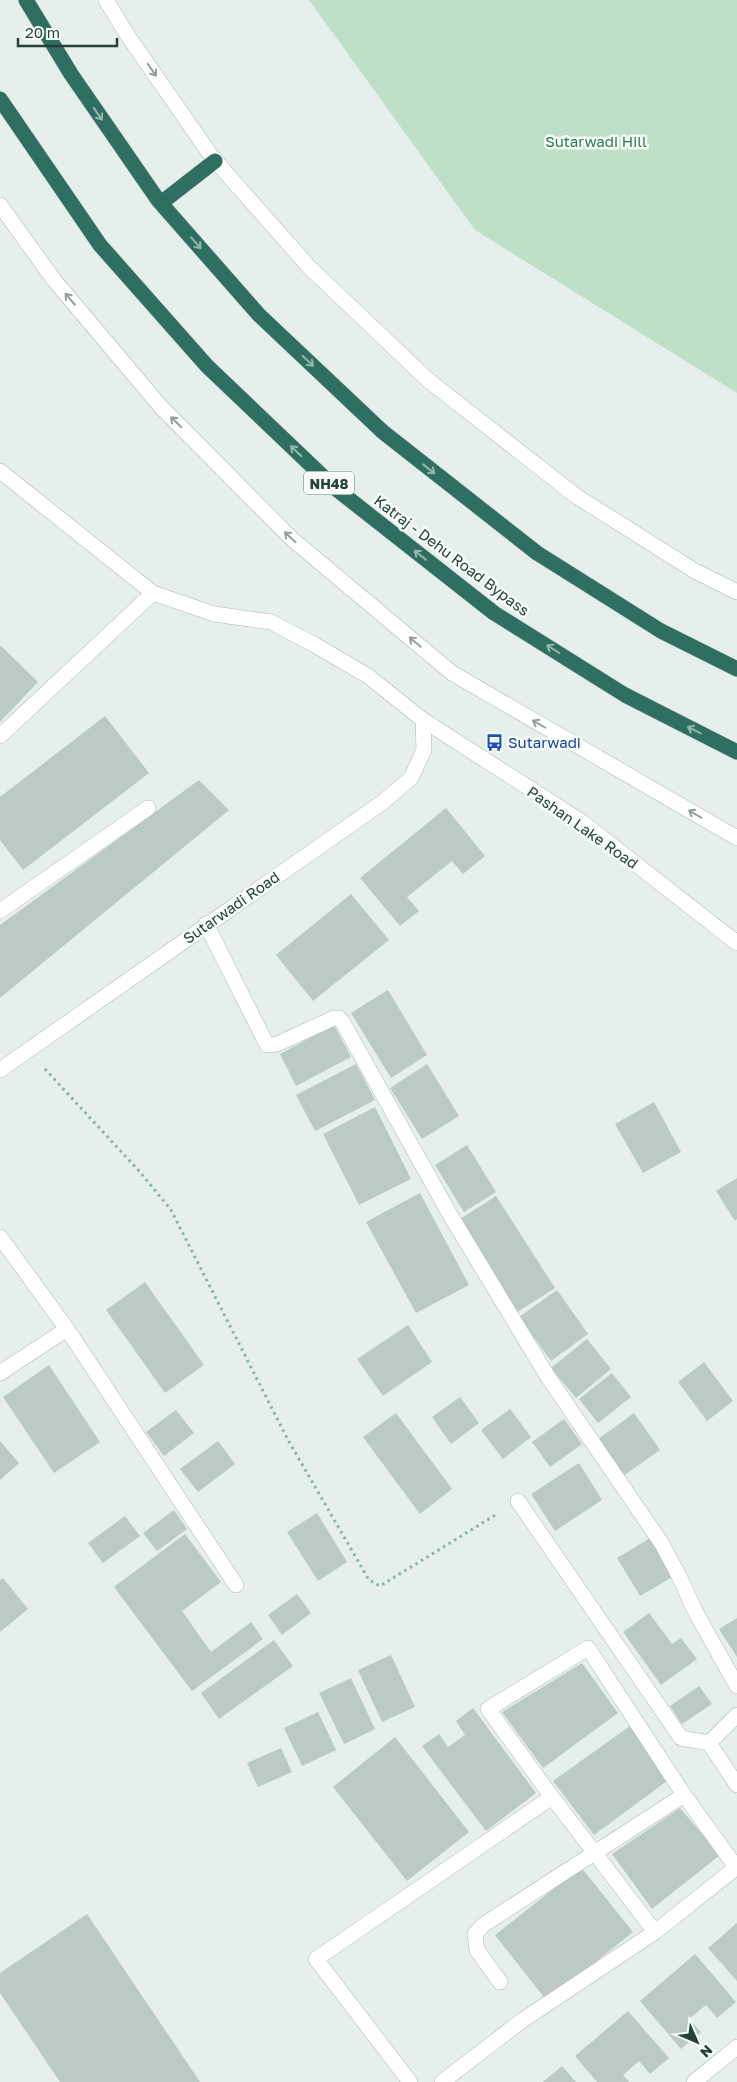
<svg xmlns="http://www.w3.org/2000/svg" width="737" height="2082" viewBox="0 0 737 2082" font-family="'Golos Text',sans-serif">
<rect width="100%" height="100%" fill="#e6efeb"/>
<path fill="#bfe0c8" d="M309,0H737V393L475,230Z"/>
<path fill="#bbcac4" d="M0,645L38,682L0,722Z
M105,716L149,773L23,870L0,840V797Z
M199,780L229,810L0,998V925Z
M446,808L485,856L463,874L452,861L407,897L419,911L400,926L360,878Z
M351,894L389,940L313,1001L276,955Z
M388,990L427,1055L391,1078L351,1013Z
M334,1025L351,1057L296,1086L280,1054Z
M356,1064L375,1100L315,1131L296,1095Z
M427,1064L459,1116L422,1139L390,1088Z
M654,1102L681,1152L643,1173L615,1124Z
M375,1107L411,1179L359,1205L323,1134Z
M467,1145L496,1192L464,1212L435,1165Z
M737,1178V1219L735,1221L716,1191Z
M420,1193L469,1285L416,1313L366,1222Z
M496,1196L555,1288L516,1313L460,1219Z
M145,1282L204,1365L165,1393L106,1310Z
M557,1290L588,1334L551,1361L519,1317Z
M408,1325L432,1362L383,1396L357,1359Z
M587,1339L611,1369L576,1398L551,1368Z
M704,1362L733,1401L707,1421L678,1382Z
M49,1365L100,1442L54,1473L3,1397Z
M612,1373L631,1397L598,1423L579,1399Z
M460,1397L479,1423L451,1444L432,1417Z
M510,1409L531,1437L503,1459L481,1430Z
M176,1410L194,1433L164,1456L146,1432Z
M396,1413L452,1489L420,1514L363,1437Z
M634,1413L660,1450L623,1476L597,1440Z
M564,1419L582,1444L550,1467L532,1442Z
M0,1441L19,1463L0,1480Z
M218,1441L235,1464L198,1492L180,1469Z
M579,1463L602,1500L555,1531L531,1494Z
M174,1510L187,1529L157,1551L143,1533Z
M317,1513L347,1562L318,1581L287,1532Z
M125,1516L140,1536L103,1563L88,1543Z
M185,1534L221,1582L182,1611L211,1652L251,1622L263,1639L192,1691L114,1587Z
M650,1538L674,1576L640,1596L617,1558Z
M3,1578L28,1609L0,1632V1580Z
M297,1594L311,1613L282,1635L268,1615Z
M649,1613L672,1644L681,1638L697,1659L661,1685L623,1632Z
M737,1618V1657L719,1629Z
M274,1640L293,1666L219,1719L201,1693Z
M391,1655L415,1707L382,1722L358,1670Z
M582,1663L618,1713L543,1768L502,1712Z
M351,1678L375,1729L344,1744L319,1693Z
M699,1686L712,1704L682,1724L670,1706Z
M473,1708L536,1793L486,1831L422,1746L439,1734L448,1747L465,1735L456,1721Z
M318,1712L336,1750L302,1766L284,1728Z
M630,1726L667,1781L594,1835L553,1781Z
M395,1737L469,1832L407,1881L333,1787Z
M281,1748L292,1772L258,1787L247,1763Z
M680,1808L720,1855L652,1909L612,1854Z
M581,1867L633,1932L547,2001L495,1935Z
M87,1914L200,2082H60L0,1993V1973Z
M737,1923V1981L708,1948Z
M695,1954L736,2002L717,2018L706,2005L689,2019L701,2032L681,2049L640,2001Z
M628,2011L669,2058L650,2074L639,2061L623,2075L629,2082H597L575,2056Z
M562,2066L576,2082H543Z"/>
<g fill="none" stroke-linecap="round" stroke-linejoin="round">
<defs>
<path id="minor" d="M106,0L128,36L212,157L309,267L428,380L576,496L695,571L737,592
M0,205L54,280L161,407L292,539L452,673L737,838
M0,471L153,593L214,614L271,622L315,645L368,676L423,720L582,822L737,943
M0,736L153,593
M0,911L148,808
M206,924L267,1045L277,1044L334,1018H339L342,1021L449,1213L548,1377L662,1544L679,1576L696,1613L737,1686
M0,1070L383,802L411,778L424,750L423,720
M0,1237L67,1329L236,1585
M0,1373L67,1329
M518,1501L681,1738L709,1743
M737,1715L709,1743L737,1785
M552,1797L488,1709L588,1648L684,1795L736,1867
M500,1982L477,1950L475,1934L483,1925L684,1795
M410,2082L316,1959L552,1797L655,1932
M442,2082L520,2022L655,1932L737,1867
M694,2082L737,2047"/>
<path id="highway" d="M26,0L71,74L158,200L259,315L383,432L537,553L661,631L737,669
M0,99L100,245L207,366L335,488L494,613L625,695L737,752
M161,203L215,161"/>
</defs>
<use href="#minor" stroke="#a8b8b2" stroke-width="16"/>
<use href="#highway" stroke="#c2cac8" stroke-width="16"/>
<path stroke="#86b3a5" stroke-width="3" stroke-dasharray="2.5 4" stroke-linecap="butt" d="M45,1069L140,1172L171,1210L288,1440L369,1580L380,1586L497,1514"/>
<use href="#minor" stroke="#fff" stroke-width="15"/>
<use href="#highway" stroke="#2f6f62" stroke-width="15"/>
</g>
<defs><path id="oneway-shaft" d="M-6 0H5M1.5-3L5.5 0L1.5 3" fill="none" stroke-width="1.6" stroke-linecap="round" stroke-linejoin="round" transform="scale(1.25)"/></defs>
<g stroke="#92a09c">
<use href="#oneway-shaft" transform="translate(152 70) rotate(55)"/>
<use href="#oneway-shaft" transform="translate(70 299) rotate(-130)"/>
<use href="#oneway-shaft" transform="translate(176 422) rotate(-135)"/>
<use href="#oneway-shaft" transform="translate(290 537) rotate(-137)"/>
<use href="#oneway-shaft" transform="translate(415 642) rotate(-140)"/>
<use href="#oneway-shaft" transform="translate(539 724) rotate(-150)"/>
<use href="#oneway-shaft" transform="translate(695 814) rotate(-150)"/>
</g>
<g stroke="#93b5ae">
<use href="#oneway-shaft" transform="translate(98 114) rotate(55)"/>
<use href="#oneway-shaft" transform="translate(196 243) rotate(49)"/>
<use href="#oneway-shaft" transform="translate(308 361) rotate(44)"/>
<use href="#oneway-shaft" transform="translate(296 451) rotate(-136)"/>
<use href="#oneway-shaft" transform="translate(429 469) rotate(38)"/>
<use href="#oneway-shaft" transform="translate(420 555) rotate(-142)"/>
<use href="#oneway-shaft" transform="translate(553 649) rotate(-148)"/>
<use href="#oneway-shaft" transform="translate(694 730) rotate(-153)"/>
</g>
<defs>
<symbol id="bus-bare" viewBox="-9 -9 18 18"><path d="M-5-6H5V4H4V6H2V4H-2V6H-4V4H-5ZM-3.5-4V0h7V-4ZM-3.5 1.2v1.5H-2V1.2ZM2 1.2v1.5H3.5V1.2Z" fill="#1a4fb4" stroke="#f7fbf9" stroke-width="2.5" paint-order="stroke"/></symbol>
</defs>
<g fill-rule="evenodd">
<use href="#bus-bare" x="482" y="730" width="25" height="25"/>
</g>
<g text-anchor="middle" dominant-baseline="central" stroke-width="5" stroke-linejoin="round" paint-order="stroke">
<rect fill="#f7fbf9" stroke="#637a73" stroke-width="1" x="304" y="471.5" width="50" height="23" rx="4"/>
<g font-size="14" font-weight="bold" fill="#24423a">
<text x="329" y="483">NH48</text>
</g>
<g font-size="15" fill="#2d7a4b" stroke="#f7fbf9">
<text x="596" y="141">Sutarwadi Hill</text>
</g>
<g font-size="15" fill="#24423a" stroke="#f7fbf9">
<text transform="translate(452 555) rotate(37)">Katraj - Dehu Road Bypass</text>
<text transform="translate(583 827) rotate(35)">Pashan Lake Road</text>
<text transform="translate(231 907) rotate(-35)">Sutarwadi Road</text>
</g>
<g font-size="15" fill="#164399" stroke="#f7fbf9" text-anchor="start">
<text x="508" y="742">Sutarwadi</text>
</g>
</g>
<g transform="translate(697 2042) rotate(135)" stroke="#f7fbf9" stroke-width="4" paint-order="stroke">
<path d="M0-4L9 19L0 12L-9 19Z" fill="#24423a"/>
<text y="-8" font-size="14" font-weight="bold" text-anchor="middle" fill="#24423a">N</text>
</g>
<path d="M18 38v8h99v-8" fill="none" stroke="#24423a" stroke-width="2.5"/>
<text x="25" y="38" font-size="15" fill="#24423a" stroke="#f7fbf9" stroke-width="4" paint-order="stroke">20 m</text>
</svg>
